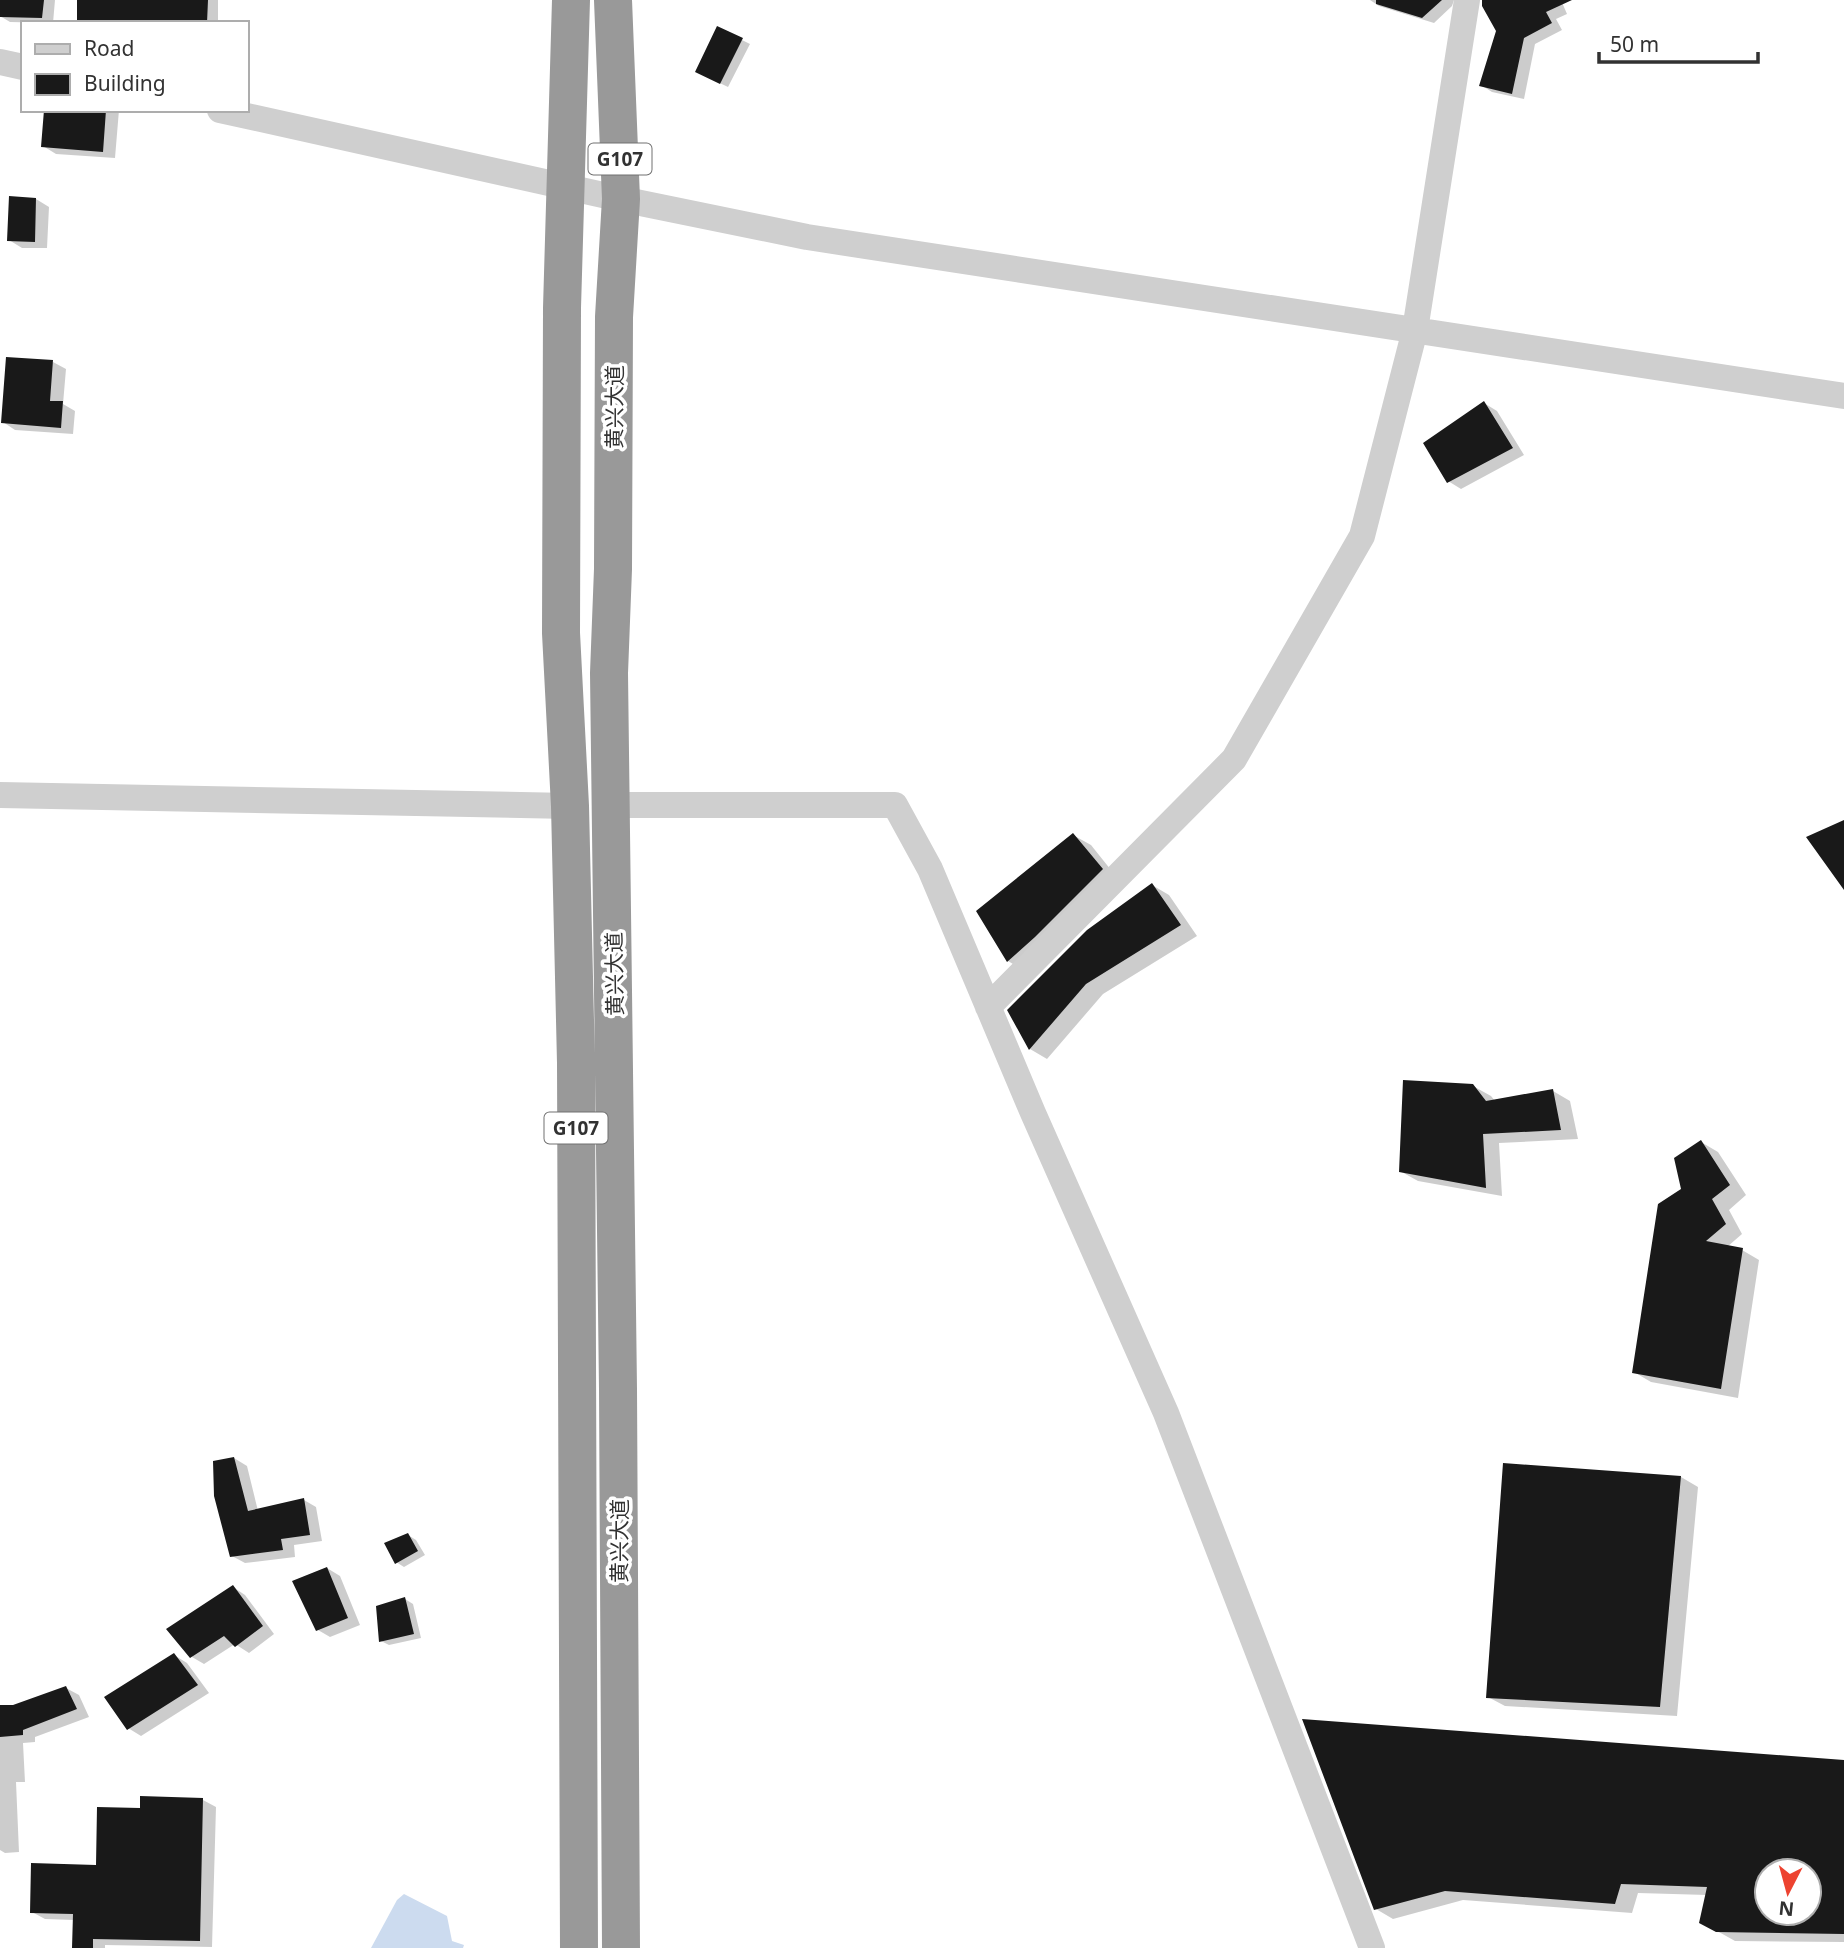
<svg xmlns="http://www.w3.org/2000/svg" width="1844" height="1948" viewBox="0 0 1844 1948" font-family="'Noto Sans','Noto Sans SC',sans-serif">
<rect width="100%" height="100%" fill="#fff"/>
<path fill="#ccdbef" d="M404,1894L447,1916L452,1941L464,1945L463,1948H371L397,1900Z"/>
<path fill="#0003" fill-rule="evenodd" d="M1,0H55L53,23L10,22L0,16Z
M79,0H218V23H79Z
M1370,0H1454L1452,6L1434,23L1379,6Z
M1484,0H1561L1567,14L1556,19L1562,30L1535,44L1524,99L1492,92L1481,85L1498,30Z
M742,40L750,44L728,87L705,76Z
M46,110H119L115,158L56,154L43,146Z
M36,199L49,207L47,248H22L9,240Z
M53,362L66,369L63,404L75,411L73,434L15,430L3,422Z
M1484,403L1497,411L1524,455L1461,489L1448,481Z
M1073,835L1091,845L1119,880L1025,971L1008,961Z
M1152,885L1169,895L1197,936L1103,994L1047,1059L1030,1049L1009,1011Z
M1473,1086L1491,1096L1495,1101L1553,1091L1570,1101L1578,1139L1499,1143L1502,1196L1418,1181L1400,1171Z
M1701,1142L1718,1152L1746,1195L1729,1210L1742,1234L1727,1247L1742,1250L1759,1260L1738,1398L1651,1382L1634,1372L1683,1190Z
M234,1458L247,1466L258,1511L304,1500L316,1507L322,1541L294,1545L295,1557L245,1563L232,1556Z
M1681,1477L1698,1487L1677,1716L1505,1706L1488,1697Z
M408,1535L416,1540L425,1555L404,1567L396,1562Z
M327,1568L340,1576L360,1625L330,1637L318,1630Z
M233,1587L245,1595L274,1634L249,1653L235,1644L204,1664L192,1657Z
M405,1599L413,1604L421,1638L389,1645L381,1641Z
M174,1655L187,1663L209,1693L141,1736L128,1728Z
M66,1688L79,1695L89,1717L35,1737V1742L23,1743L25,1782H16L19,1852L5,1853L0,1850V1707L14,1706Z
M1844,1762V1942L1735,1941L1701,1922L1707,1895L1638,1893L1632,1913L1463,1900L1393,1919L1376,1909ZM1767,1871H1809V1913H1767Z
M203,1800L216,1807L212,1947L105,1945V1948H75L74,1920L45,1919L32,1912L98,1867Z"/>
<path fill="#191919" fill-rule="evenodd" d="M0,0H44L42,18L0,17Z
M77,0H208L207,23H77Z
M1376,0H1442L1422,18L1376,4Z
M1482,0H1572L1546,12L1552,23L1524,38L1512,94L1479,86L1496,31L1482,6Z
M717,26L743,38L720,84L695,72Z
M44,110H106L103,152L41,147Z
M9,196L36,198L35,242L7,241Z
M6,357L53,360L50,401H63L61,428L1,423Z
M1484,401L1513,448L1447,483L1423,443Z
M1844,820V890L1806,837Z
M1073,833L1103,869L1035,937L1007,962L976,911Z
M1152,883L1181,925L1086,984L1029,1050L1007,1010L1087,930Z
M1403,1080L1473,1084L1486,1101L1553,1089L1561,1130L1483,1134L1486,1188L1399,1172Z
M1701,1140L1730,1185L1712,1199L1726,1224L1706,1241L1743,1248L1721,1389L1632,1373L1658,1204L1681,1189L1674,1158Z
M234,1457L248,1511L304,1498L310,1535L281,1539L283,1550L230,1557L214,1496L213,1461Z
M1503,1463L1681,1476L1660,1707L1486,1698Z
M408,1533L418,1551L395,1564L384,1543Z
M327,1567L348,1618L316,1631L292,1581Z
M233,1585L263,1626L235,1647L224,1636L190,1658L166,1629Z
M405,1597L414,1634L379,1642L376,1606Z
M174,1653L198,1685L127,1730L104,1697Z
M66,1686L77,1709L23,1730V1735L0,1737V1705H13Z
M1302,1719L1844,1760V1934L1716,1932L1699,1923L1707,1887L1621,1884L1615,1904L1445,1891L1374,1910ZM1767,1871H1809V1913H1767Z
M140,1796L203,1798L200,1941L93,1939V1948H72L73,1914L30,1913L31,1863L96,1865L97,1807L140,1808Z"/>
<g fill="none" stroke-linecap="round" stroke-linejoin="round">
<path stroke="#cfcfcf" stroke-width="26" d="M0,62L23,67
M220,110L621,199L807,237L1844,396
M0,795L570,806
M612,805H895L930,869L1033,1113L1166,1413L1372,1948
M988,1007L1234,759L1362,536L1415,330L1467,0"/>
<path stroke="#999" stroke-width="38" d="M571,0L562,308L561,633L570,806L576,1063L579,1948
M613,0L621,199L614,317L613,569L609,673L618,1389L621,1948"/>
</g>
<g text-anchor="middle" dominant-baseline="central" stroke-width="7" stroke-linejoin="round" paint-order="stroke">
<g fill="#fff" stroke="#707070" stroke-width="2">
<rect x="588.5" y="143.5" width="63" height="31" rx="5"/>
<rect x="544.5" y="1112.5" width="63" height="31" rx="5"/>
</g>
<g font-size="19" font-weight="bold" fill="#323232">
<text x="620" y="159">G107</text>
<text x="576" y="1128">G107</text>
</g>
<g font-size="21" fill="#323232" stroke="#fff">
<text transform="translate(614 407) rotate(-90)">黄兴大道</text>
<text transform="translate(614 974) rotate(-91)">黄兴大道</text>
<text transform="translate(619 1541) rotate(-90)">黄兴大道</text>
</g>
</g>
<rect x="21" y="21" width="228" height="91" fill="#ffffff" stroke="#adadad" stroke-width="2"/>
<rect x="35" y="44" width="35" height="10" fill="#cfcfcf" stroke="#adadad" stroke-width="2"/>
<text x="84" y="56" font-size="21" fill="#323232">Road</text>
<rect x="35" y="74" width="35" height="21" fill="#191919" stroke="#adadad" stroke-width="2"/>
<text x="84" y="91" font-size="21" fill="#323232">Building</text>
<g transform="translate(1788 1892) rotate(186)"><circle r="33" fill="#ffffff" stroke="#adadad" stroke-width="2"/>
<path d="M0-5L12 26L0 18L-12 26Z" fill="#ed4330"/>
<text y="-10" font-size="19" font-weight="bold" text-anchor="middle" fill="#323232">N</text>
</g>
<path d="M1599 52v10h159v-10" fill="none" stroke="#323232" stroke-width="3.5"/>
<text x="1610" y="52" font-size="21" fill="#323232" stroke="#ffffff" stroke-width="5" paint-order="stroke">50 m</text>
</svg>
